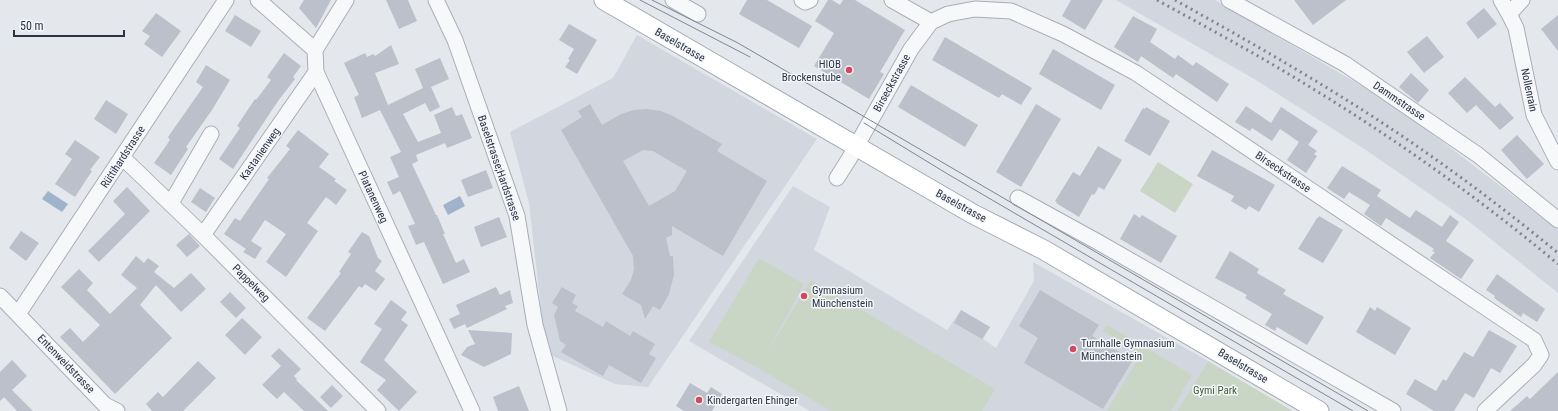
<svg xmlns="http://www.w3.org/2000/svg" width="1558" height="411" viewBox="0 0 1558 411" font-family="'Roboto Condensed',sans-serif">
<rect width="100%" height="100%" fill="#e4e7ec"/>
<path fill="#d2d6de" d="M1116,0H1215L1393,104L1558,230V293L1467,220L1366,150L1256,80Z
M637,35L817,139L648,387L615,384L546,353L529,203L510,132L613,78Z
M793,186L830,207L814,250L947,330L961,310L990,327L983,339L996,348L1034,281L1033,262L1208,361L1177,411H810L689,341Z"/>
<path fill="#c9d6c5" d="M1158,162L1193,184L1175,213L1140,191Z
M759,258L804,284L766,354L811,280L995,389L982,411H831L758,368L709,342Z
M1107,325L1192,375L1171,411H1107L1141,354L1103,331Z
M1208,361L1293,411H1177Z"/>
<path fill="#9fb4cc" d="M48,191L68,204L62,212L42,199Z
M460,196L465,206L448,215L443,205Z"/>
<path fill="#bbc0ca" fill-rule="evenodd" d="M304,0H331L316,28L299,8Z
M386,0H408L417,21L399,29Z
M747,0H767L812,26L799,48L739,14Z
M828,0H832L840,5L843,0H855L905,30L880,72L884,74L869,99L814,66L834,33L815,21Z
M1071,0H1103L1085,30L1062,16Z
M1294,0H1346L1313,25Z
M1484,8L1497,24L1478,39L1466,23Z
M156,13L181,31L162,57L144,44L150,36L142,31Z
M235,15L261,31L251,47L225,31Z
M1558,15V51L1541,29Z
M1133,16L1157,29L1150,42L1175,59L1178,55L1193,66L1196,62L1229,84L1217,102L1176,74L1173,78L1141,56L1138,62L1114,47Z
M569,24L597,40L577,74L565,67L570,60L568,59L574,49L559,40Z
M1427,36L1444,57L1424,73L1407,52Z
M945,37L1032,88L1021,105L1002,94L999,98L932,60Z
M391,45L399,64L375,73L388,105L423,88L415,69L440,58L449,79L431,87L440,107L430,112L425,103L403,114L418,142L441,133L434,115L452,107L456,116L462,114L472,138L447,148L445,143L416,155L418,161L412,164L436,215H437L445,234H443L456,263L464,259L470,272L443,284L424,242L416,245L408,226L415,224L400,191L393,195L387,182L399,177L390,157L401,152L380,110L362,118L354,97L359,95L344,63L365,53L367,57L373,54L375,56Z
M1053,49L1115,85L1101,110L1039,74Z
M284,53L301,66L293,77L295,79L278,101L233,169L219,159L240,128L237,126L255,99L256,100L271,80L267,77Z
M206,65L230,80L212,110L186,147L188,149L171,175L154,163L170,140L168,137L203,87L196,82Z
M1411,73L1429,90L1418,103L1399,87Z
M1465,77L1495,107L1500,103L1514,118L1500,130L1476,105L1467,113L1448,93Z
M911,85L978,125L965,147L898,107Z
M106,100L128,114L116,134L94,119Z
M590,104L602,125L621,114L634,110L647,109L661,111L673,116L722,144L717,151L767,181L723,256L672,226V235L666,238L670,256H673L674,275L669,294L660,310L653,306L645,319L641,305L622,294L631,280L634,269L633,256L561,130L582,117L578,111ZM643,150L653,151L687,171L675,191L649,206L623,161Z
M1036,104L1061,119L1021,187L996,172Z
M1246,106L1271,123L1281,107L1318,131L1308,145L1317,151L1314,154L1317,156L1306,173L1287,160L1299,142L1280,129L1272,141L1252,128L1250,131L1235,122Z
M1146,107L1170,121L1150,156L1124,141L1143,108L1145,109Z
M298,130L329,154L319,167L336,179L334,181L347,190L336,205L326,197L307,223L318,231L286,277L266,262L286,234L265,220L251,241L262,248L255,259L243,252L246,249L224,234L235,218L240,221L269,179L267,178L290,149L286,146Z
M1517,135L1544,164L1527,179L1501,150Z
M75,140L100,157L90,170L92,171L75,197L55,184L72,159L65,154Z
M1098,146L1122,160L1104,190L1099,187L1094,195L1092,194L1079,217L1056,203L1057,202L1055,201L1073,172L1080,176Z
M1212,150L1275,185L1259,212L1249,206L1246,210L1231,201L1234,196L1197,176Z
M1342,166L1381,190L1377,196L1410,218L1416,210L1442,227L1450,215L1459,222L1446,241L1474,260L1461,279L1430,258L1435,252L1432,251L1434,249L1386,218L1381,226L1364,214L1370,205L1349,192L1344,199L1327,188Z
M486,170L493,188L468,197L461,180Z
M127,187L150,211L99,262L88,251L125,214L113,201Z
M200,188L215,198L206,212L191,202Z
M1134,214L1140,218L1142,215L1177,236L1161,263L1120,239Z
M1319,216L1343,230L1323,263L1298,249L1317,218H1318Z
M499,217L507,237L481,247L474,227Z
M21,231L39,243L26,261L9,248Z
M362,232L369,236L378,258L382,261L375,271L385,279L376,291L365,284L362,288L359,286L325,331L307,318L341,273L339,272L351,254L348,252Z
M189,234L200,246L187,257L176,245Z
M1230,251L1259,269L1257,273L1286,290L1283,294L1324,317L1307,345L1277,327L1275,331L1265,325L1272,314L1245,298L1247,295L1215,278Z
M136,256L144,263L148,258L159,266L154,272L174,288L191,273L206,289L181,312L156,285L140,305L172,338L115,394L60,337L70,328L83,342L100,325L61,287L79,269L93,283L87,290L110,314L137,288L121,275Z
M1497,274L1545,309L1537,322L1523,313L1521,317L1494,298L1495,296L1486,290Z
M496,287L500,295L510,290L513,303L505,306L507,309L467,328L465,324L454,329L449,319L460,314L456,305Z
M562,287L576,295L572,303L578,306L575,311L603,327L606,321L630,336L633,331L655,344L649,354L656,358L641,383L609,365L603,376L561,352L566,345L560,341L554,315L558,307L552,303Z
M1040,290L1099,325L1092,336L1133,360L1103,409L1024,363L1038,338L1019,326Z
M230,292L246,308L236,318L220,302Z
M391,300L407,312L401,320L408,325L384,360L417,392L399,411L377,390L386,380L360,362L382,329L374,324Z
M1370,307L1375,311L1377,307L1411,328L1395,355L1356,332Z
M961,310L990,327L982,339L954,323Z
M242,318L262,337L245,355L225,335Z
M468,330L512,333L511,354L484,367L461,355L467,347L475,344Z
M1489,330L1517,346L1500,373L1491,368L1474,398L1465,393L1454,411H1434L1406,394L1415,379L1436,391L1443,379L1446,381L1464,352L1473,357Z
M279,348L301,369L294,376L297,379L296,380L328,411H304L284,392L277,399L262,385L281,366L271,356Z
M12,360L27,376L12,390L33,411H17L4,397L0,401V372Z
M198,361L216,378L183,411H152L146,404L158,392L163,397Z
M1558,372V411H1510L1527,396L1530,399Z
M690,383L707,393L711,387L722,394L712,411H684L676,406Z
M332,385L343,396L331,408L320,397Z
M519,386L529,411H498L493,397Z"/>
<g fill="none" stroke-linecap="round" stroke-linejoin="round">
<defs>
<path id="minor" d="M258,0L315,50L316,72L472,411
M436,0L455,40L517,216L535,325L559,411
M673,0L698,14
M802,0L805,2L810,0
M892,0L931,22
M1229,0L1345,64L1478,155L1558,220
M1501,0L1509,14L1522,0
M1509,14L1516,28L1534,115L1558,162
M315,50L346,0
M123,158L203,235L378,411
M837,178L849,159L911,49L931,22L948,14L975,9L1011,11L1063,34L1136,73L1534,340L1541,355L1534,365L1485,411
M1018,198L1098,242L1393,411
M171,203L211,134
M203,235L316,72
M0,296L105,405L117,411
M18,314L226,0"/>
<path id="major" d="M604,0L973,214L1044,250L1319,411"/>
</defs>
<use href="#minor" stroke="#a9aeb7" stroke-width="17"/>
<use href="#major" stroke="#a3abb8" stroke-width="21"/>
<use href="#minor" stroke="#f7f8fa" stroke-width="15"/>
<use href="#major" stroke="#fff" stroke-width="19"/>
<path stroke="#7d8696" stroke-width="1" d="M640,0L750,57
M652,0L738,43L1368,411
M864,123L946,173L1353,411"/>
<path stroke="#7d8696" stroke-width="3" stroke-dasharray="2 4" stroke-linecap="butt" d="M1157,0C1208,28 1260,56 1310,87C1397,140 1480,199 1558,264
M1175,0C1232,32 1289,64 1345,99C1419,145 1490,197 1558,253"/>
</g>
<g fill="#d1495b" stroke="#f4f6f9" stroke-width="1.5">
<circle cx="849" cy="70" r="4"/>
<circle cx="804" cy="296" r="4"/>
<circle cx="1073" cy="349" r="4"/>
<circle cx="699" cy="400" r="4"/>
</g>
<g text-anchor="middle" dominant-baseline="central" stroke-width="3" stroke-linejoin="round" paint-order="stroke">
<g font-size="11" fill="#2b3445" stroke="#f4f6f9">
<text transform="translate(680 45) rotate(30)">Baselstrasse</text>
<text transform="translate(892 83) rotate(-61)">Birseckstrasse</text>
<text transform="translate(1529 90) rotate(78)">Nollenrain</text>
<text transform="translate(1399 101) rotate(34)">Dammstrasse</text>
<text transform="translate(260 154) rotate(-55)">Kastanienweg</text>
<text transform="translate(123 157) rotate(-57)">Rüttihardstrasse</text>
<text transform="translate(499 168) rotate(71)">Baselstrasse;Hardstrasse</text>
<text transform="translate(1283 172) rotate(34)">Birseckstrasse</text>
<text transform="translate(373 197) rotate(65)">Platanenweg</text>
<text transform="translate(961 206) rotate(29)">Baselstrasse</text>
<text transform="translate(251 283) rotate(45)">Pappelweg</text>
<text transform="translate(66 364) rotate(46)">Entenweidstrasse</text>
<text transform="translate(1243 366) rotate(31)">Baselstrasse</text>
</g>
<g font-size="11" fill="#2b3445" stroke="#f4f6f9" text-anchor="start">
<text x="841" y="64" text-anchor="end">HIOB<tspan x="841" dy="13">Brockenstube</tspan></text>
<text x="812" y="290">Gymnasium<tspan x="812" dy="13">Münchenstein</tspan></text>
<text x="1081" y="343">Turnhalle Gymnasium<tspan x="1081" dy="13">Münchenstein</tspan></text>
<text x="707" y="400">Kindergarten Ehinger</text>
</g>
<g font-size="11" fill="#3f6138" stroke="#f4f6f9">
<text x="1215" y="390">Gymi Park</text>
</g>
</g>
<path d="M14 30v6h110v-6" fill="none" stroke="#2b3445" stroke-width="2"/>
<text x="20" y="30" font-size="12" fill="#2b3445" stroke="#f4f6f9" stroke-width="3" paint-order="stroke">50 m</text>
</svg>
